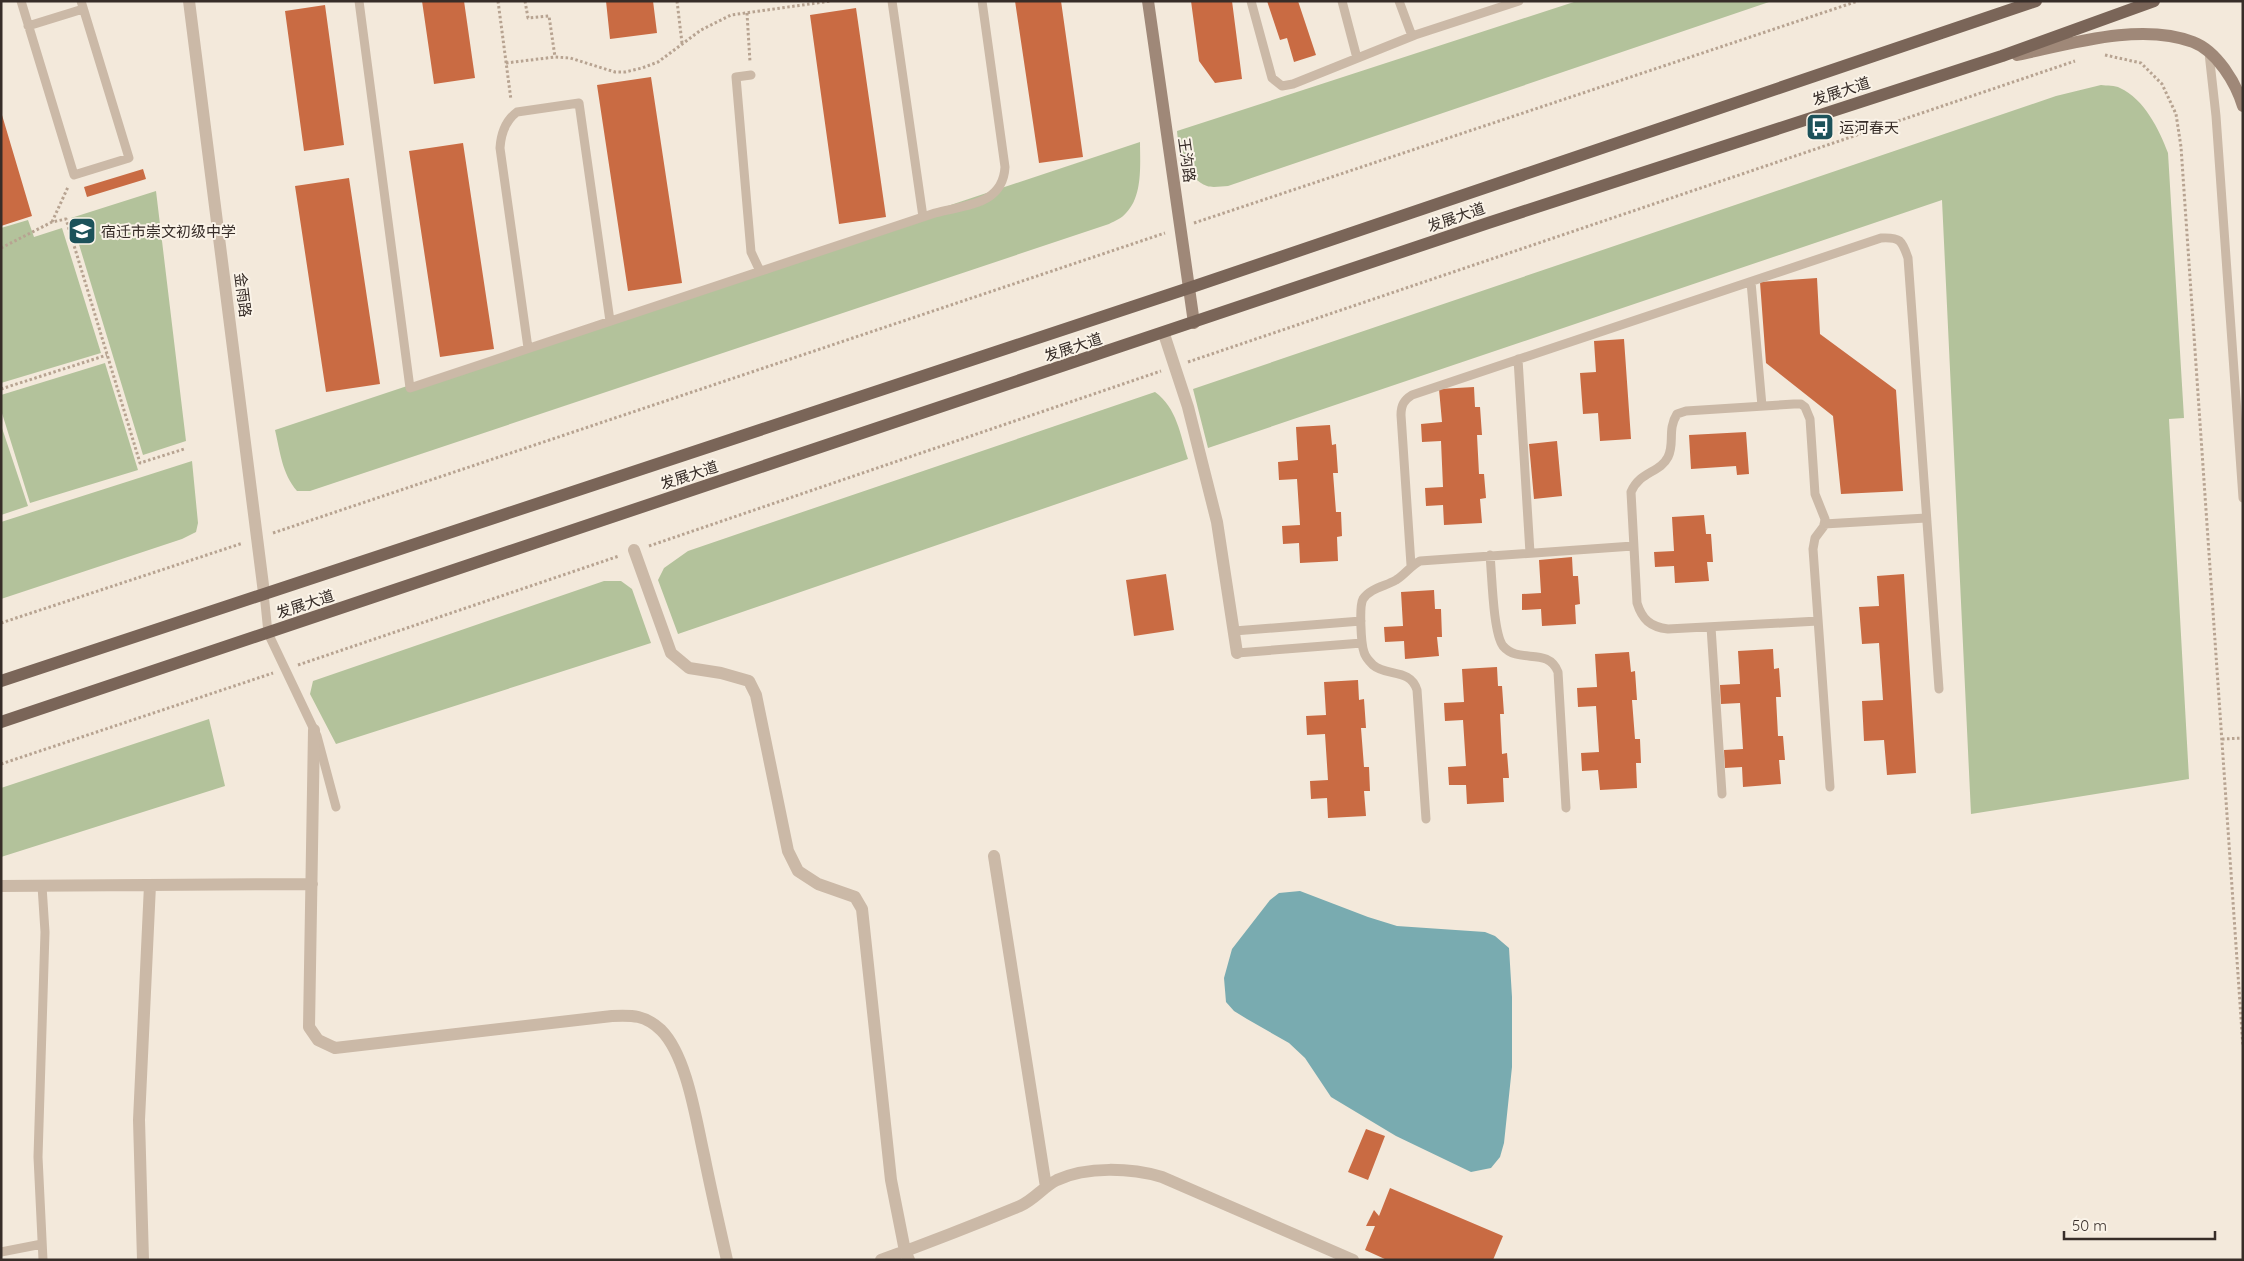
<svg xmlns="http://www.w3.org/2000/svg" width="2244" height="1261" viewBox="0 0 2244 1261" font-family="Quicksand,'Noto Sans SC',sans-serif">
<rect width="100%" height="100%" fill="#f3e9db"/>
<path fill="#b3c29b" d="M1577,1H1772L1228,186C1222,186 1213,188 1207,186C1188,180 1178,148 1177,131Z
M2101,85C2107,86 2115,85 2120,88C2144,99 2159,129 2168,153L2184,418L2169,419L2189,779L1971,814L1942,200L1208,448L1193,389L2056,96Z
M1140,142C1140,164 1143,196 1126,213C1122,218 1115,221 1109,224L310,491H297C282,474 280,451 275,430Z
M156,191L186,441L143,455L71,218Z
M28,220L34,237L62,228L101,353L1,383V228Z
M105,363L138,470L30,503L1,410V395Z
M1155,392C1177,408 1180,434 1188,459L678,634L658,580L664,568L688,551Z
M1,425L28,506L1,515Z
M192,461L198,523L196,532L182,539L1,599V522Z
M604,581H621L632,589L651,643L336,744L310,694L313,681Z
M209,719L225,786L1,857V788Z"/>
<path fill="#79abb0" d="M1300,891L1368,917L1397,926L1485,932L1495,936L1509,948L1512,997V1067L1504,1143L1500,1157L1491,1168L1471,1172L1396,1136L1331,1097L1305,1058L1289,1043L1247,1019L1234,1011L1226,1002L1224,978L1232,949L1270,900L1279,893Z"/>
<path fill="#c96b43" d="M422,1H464L475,78L434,84Z
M606,1H653L657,33L610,39Z
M1015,1H1061L1083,157L1039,163Z
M1191,1H1232L1242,79L1215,83L1199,61Z
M1267,1H1298L1316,55L1294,62L1287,38L1280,40Z
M325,5L344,145L304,151L285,11Z
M856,8L886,217L839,224L810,15Z
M651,77L682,283L628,291L597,85Z
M2,115L32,216L1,226V116Z
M463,143L494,349L440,357L409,151Z
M143,169L146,179L87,197L84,187Z
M349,178L380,384L326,392L295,186Z
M1817,278L1820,334L1896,390L1903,491L1841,494L1833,416L1766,363L1760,282Z
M1624,339L1631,439L1600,441L1598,413L1583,414L1580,373L1596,372L1594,341Z
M1474,387L1475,407H1480L1482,435H1477L1479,474H1484L1486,498L1480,499L1482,523L1444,525L1443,505L1426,506L1425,488L1443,487L1441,441L1422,442L1421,424L1442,422L1439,389Z
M1330,425L1332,445L1336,444L1338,473H1333L1336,512H1341L1342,536L1337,537L1338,561L1300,563L1299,543L1283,544L1282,526L1300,525L1297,479L1279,480L1278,462L1298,460L1296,427Z
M1746,432L1749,474L1737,475L1736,466L1691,469L1689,435Z
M1557,441L1562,496L1534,499L1529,444Z
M1704,515L1706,534H1711L1713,562H1707L1709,581L1675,583L1674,566L1655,567L1654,552L1674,551L1672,517Z
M1572,557L1573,576H1578L1580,604L1575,605L1576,624L1542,626L1541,609L1522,610V594L1541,593L1539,560Z
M1166,574L1174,630L1134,636L1126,580Z
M1904,574L1916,773L1887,775L1884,740L1864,741L1862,701L1883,700L1879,643L1862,644L1859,607L1879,606L1877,576Z
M1434,590L1435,609H1441L1442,637H1437L1439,656L1405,659L1404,641L1385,642L1384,627L1403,626L1401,592Z
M1773,649L1774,669L1779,668L1781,697H1776L1778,736H1783L1785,760H1779L1781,784L1743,787L1742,767L1725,768L1724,750L1743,749L1740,703L1721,704L1720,685L1740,684L1738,651Z
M1629,652L1631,672L1635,671L1637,700H1632L1635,739H1640L1641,763H1636L1637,788L1600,790L1598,770L1582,771L1581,753L1599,752L1596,706L1578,707L1577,688L1597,687L1595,654Z
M1497,667L1498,686H1502L1504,714H1500L1502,754L1507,753L1509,778H1503L1504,802L1467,804L1466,785H1449L1448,767L1466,766L1463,720L1445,721L1444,703L1464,702L1462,669Z
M1358,680L1359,700L1364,699L1366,728H1361L1364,767H1369L1370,791H1364L1366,816L1328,818L1327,798L1311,799L1310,781L1328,780L1325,734L1307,735L1306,716L1326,715L1324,682Z
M1366,1129L1385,1136L1368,1180L1348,1172Z
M1390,1188L1503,1236L1493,1260H1387L1365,1250L1375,1226H1366L1374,1210L1379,1216Z"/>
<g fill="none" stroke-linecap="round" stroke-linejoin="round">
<path stroke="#b7a391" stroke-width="3" stroke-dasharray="2.5 2.5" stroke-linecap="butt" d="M498,1L511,100
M525,1L528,18L549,16L555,57
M677,1L682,43
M747,13L750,62
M2105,55L2141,63L2162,84L2176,114L2181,147L2243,1047
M506,63L555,57L570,58L615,72H625L642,68L658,62L701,30L731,15L831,1
M52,222L68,187
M1194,223L1858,1
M1,248L52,222L66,219L140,463L184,449
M1188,362L2075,61
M1,389L107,355
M273,533L1165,233
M649,546L1161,371
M1,623L243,543
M298,665L619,556
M2222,739L2243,738
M1,764L273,673"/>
<path stroke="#cbb9a7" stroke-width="9" d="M21,1L74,175L129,158L81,1
M359,1L410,388L935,213C965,205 1003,205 1005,167L982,1
M892,1L923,217
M1251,1L1272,78L1282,86L1293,84L1415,35L1519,1
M1342,1L1357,58
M1399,1L1412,36
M28,26L83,9
M2209,53L2216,116L2243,498
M751,75L736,77L751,252L760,271
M1751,282L1762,406
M528,348L500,148C501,133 505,121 517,112L579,103L610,321
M1518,359L1530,553
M1824,524L1926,518
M1490,555C1492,575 1493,633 1503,646C1519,665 1548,646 1558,672L1566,808
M1411,565L1401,415C1401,405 1404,400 1412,395L1881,238C1900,237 1902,240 1908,258L1939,689
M264,593L268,633L317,736L336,807
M1818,621L1668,629C1650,627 1642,619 1637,603L1631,492C1640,471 1660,473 1668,457C1675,443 1667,430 1677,414L1686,411L1794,404H1801L1805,407L1810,419L1815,494L1825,519L1824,526L1815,538L1813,549L1830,787
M1711,627L1722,794
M1234,631L1361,621
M1237,653L1362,643
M1426,819L1417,690C1410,668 1387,677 1373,665C1369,661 1365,657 1364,652C1361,644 1359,606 1363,599C1370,588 1386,586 1396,580C1405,575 1410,566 1420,561L1633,546
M42,886L45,932L38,1157L43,1260
M1,1252L42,1244"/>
<path stroke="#cbb9a7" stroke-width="12" d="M189,1L264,593
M1164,334L1188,407L1217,522L1237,653
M634,550L671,653L689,668L721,673L749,681L756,695L788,851L798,871L818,884L855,897L862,909L891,1180L905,1251L909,1260
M314,730L309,1027L318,1040L335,1048L612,1016C633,1015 645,1015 661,1030C687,1056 696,1120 704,1155C711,1190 719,1225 727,1260
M994,856L1046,1187
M1,886L312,884
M143,1260L139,1120L150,885
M881,1260C928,1243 974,1225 1020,1206C1034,1200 1043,1187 1057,1180C1087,1166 1131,1168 1162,1177L1353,1260"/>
<path stroke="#9f8878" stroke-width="12" d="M1148,1L1194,323
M2017,55C2069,44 2141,22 2193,42C2217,51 2236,83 2243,106"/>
<path stroke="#7a6558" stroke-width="12" d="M1,681L1189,288L2036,1
M1,722L1488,223L2002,56L2154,1"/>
</g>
<defs>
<symbol id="bus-square" viewBox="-11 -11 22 22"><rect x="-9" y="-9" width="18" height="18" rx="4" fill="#1c525a" stroke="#faf3e8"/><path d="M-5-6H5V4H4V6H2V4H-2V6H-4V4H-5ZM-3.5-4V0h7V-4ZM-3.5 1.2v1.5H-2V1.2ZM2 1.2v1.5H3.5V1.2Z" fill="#fff"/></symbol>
<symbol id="school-square" viewBox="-11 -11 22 22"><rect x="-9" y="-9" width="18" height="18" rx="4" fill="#1c525a" stroke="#faf3e8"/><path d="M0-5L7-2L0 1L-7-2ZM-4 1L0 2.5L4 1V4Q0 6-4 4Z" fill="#fff"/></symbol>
</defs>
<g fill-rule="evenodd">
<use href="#bus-square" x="1804" y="111" width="32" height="32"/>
<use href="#school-square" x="66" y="215" width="32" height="32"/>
</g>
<g text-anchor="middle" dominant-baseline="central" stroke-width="4" stroke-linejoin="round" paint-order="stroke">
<g font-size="15" fill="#372d28" stroke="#faf3e8">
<text transform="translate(1841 91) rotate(-18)">发展大道</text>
<text transform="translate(1187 160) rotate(82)">王沟路</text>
<text transform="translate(1456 217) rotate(-19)">发展大道</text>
<text transform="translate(243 295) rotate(83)">金雨路</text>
<text transform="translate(1073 347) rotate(-18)">发展大道</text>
<text transform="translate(689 475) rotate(-18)">发展大道</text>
<text transform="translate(305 604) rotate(-18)">发展大道</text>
</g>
<g font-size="15" fill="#372d28" stroke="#faf3e8" text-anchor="start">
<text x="1839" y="127">运河春天</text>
<text x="101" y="231">宿迁市崇文初级中学</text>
</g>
</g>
<rect width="2244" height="1261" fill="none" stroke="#372d28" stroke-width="5"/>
<path d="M2064 1231v8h151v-8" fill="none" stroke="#372d28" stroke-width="2.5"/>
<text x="2072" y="1231" font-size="15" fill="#372d28" stroke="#faf3e8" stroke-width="4" paint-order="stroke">50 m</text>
</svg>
